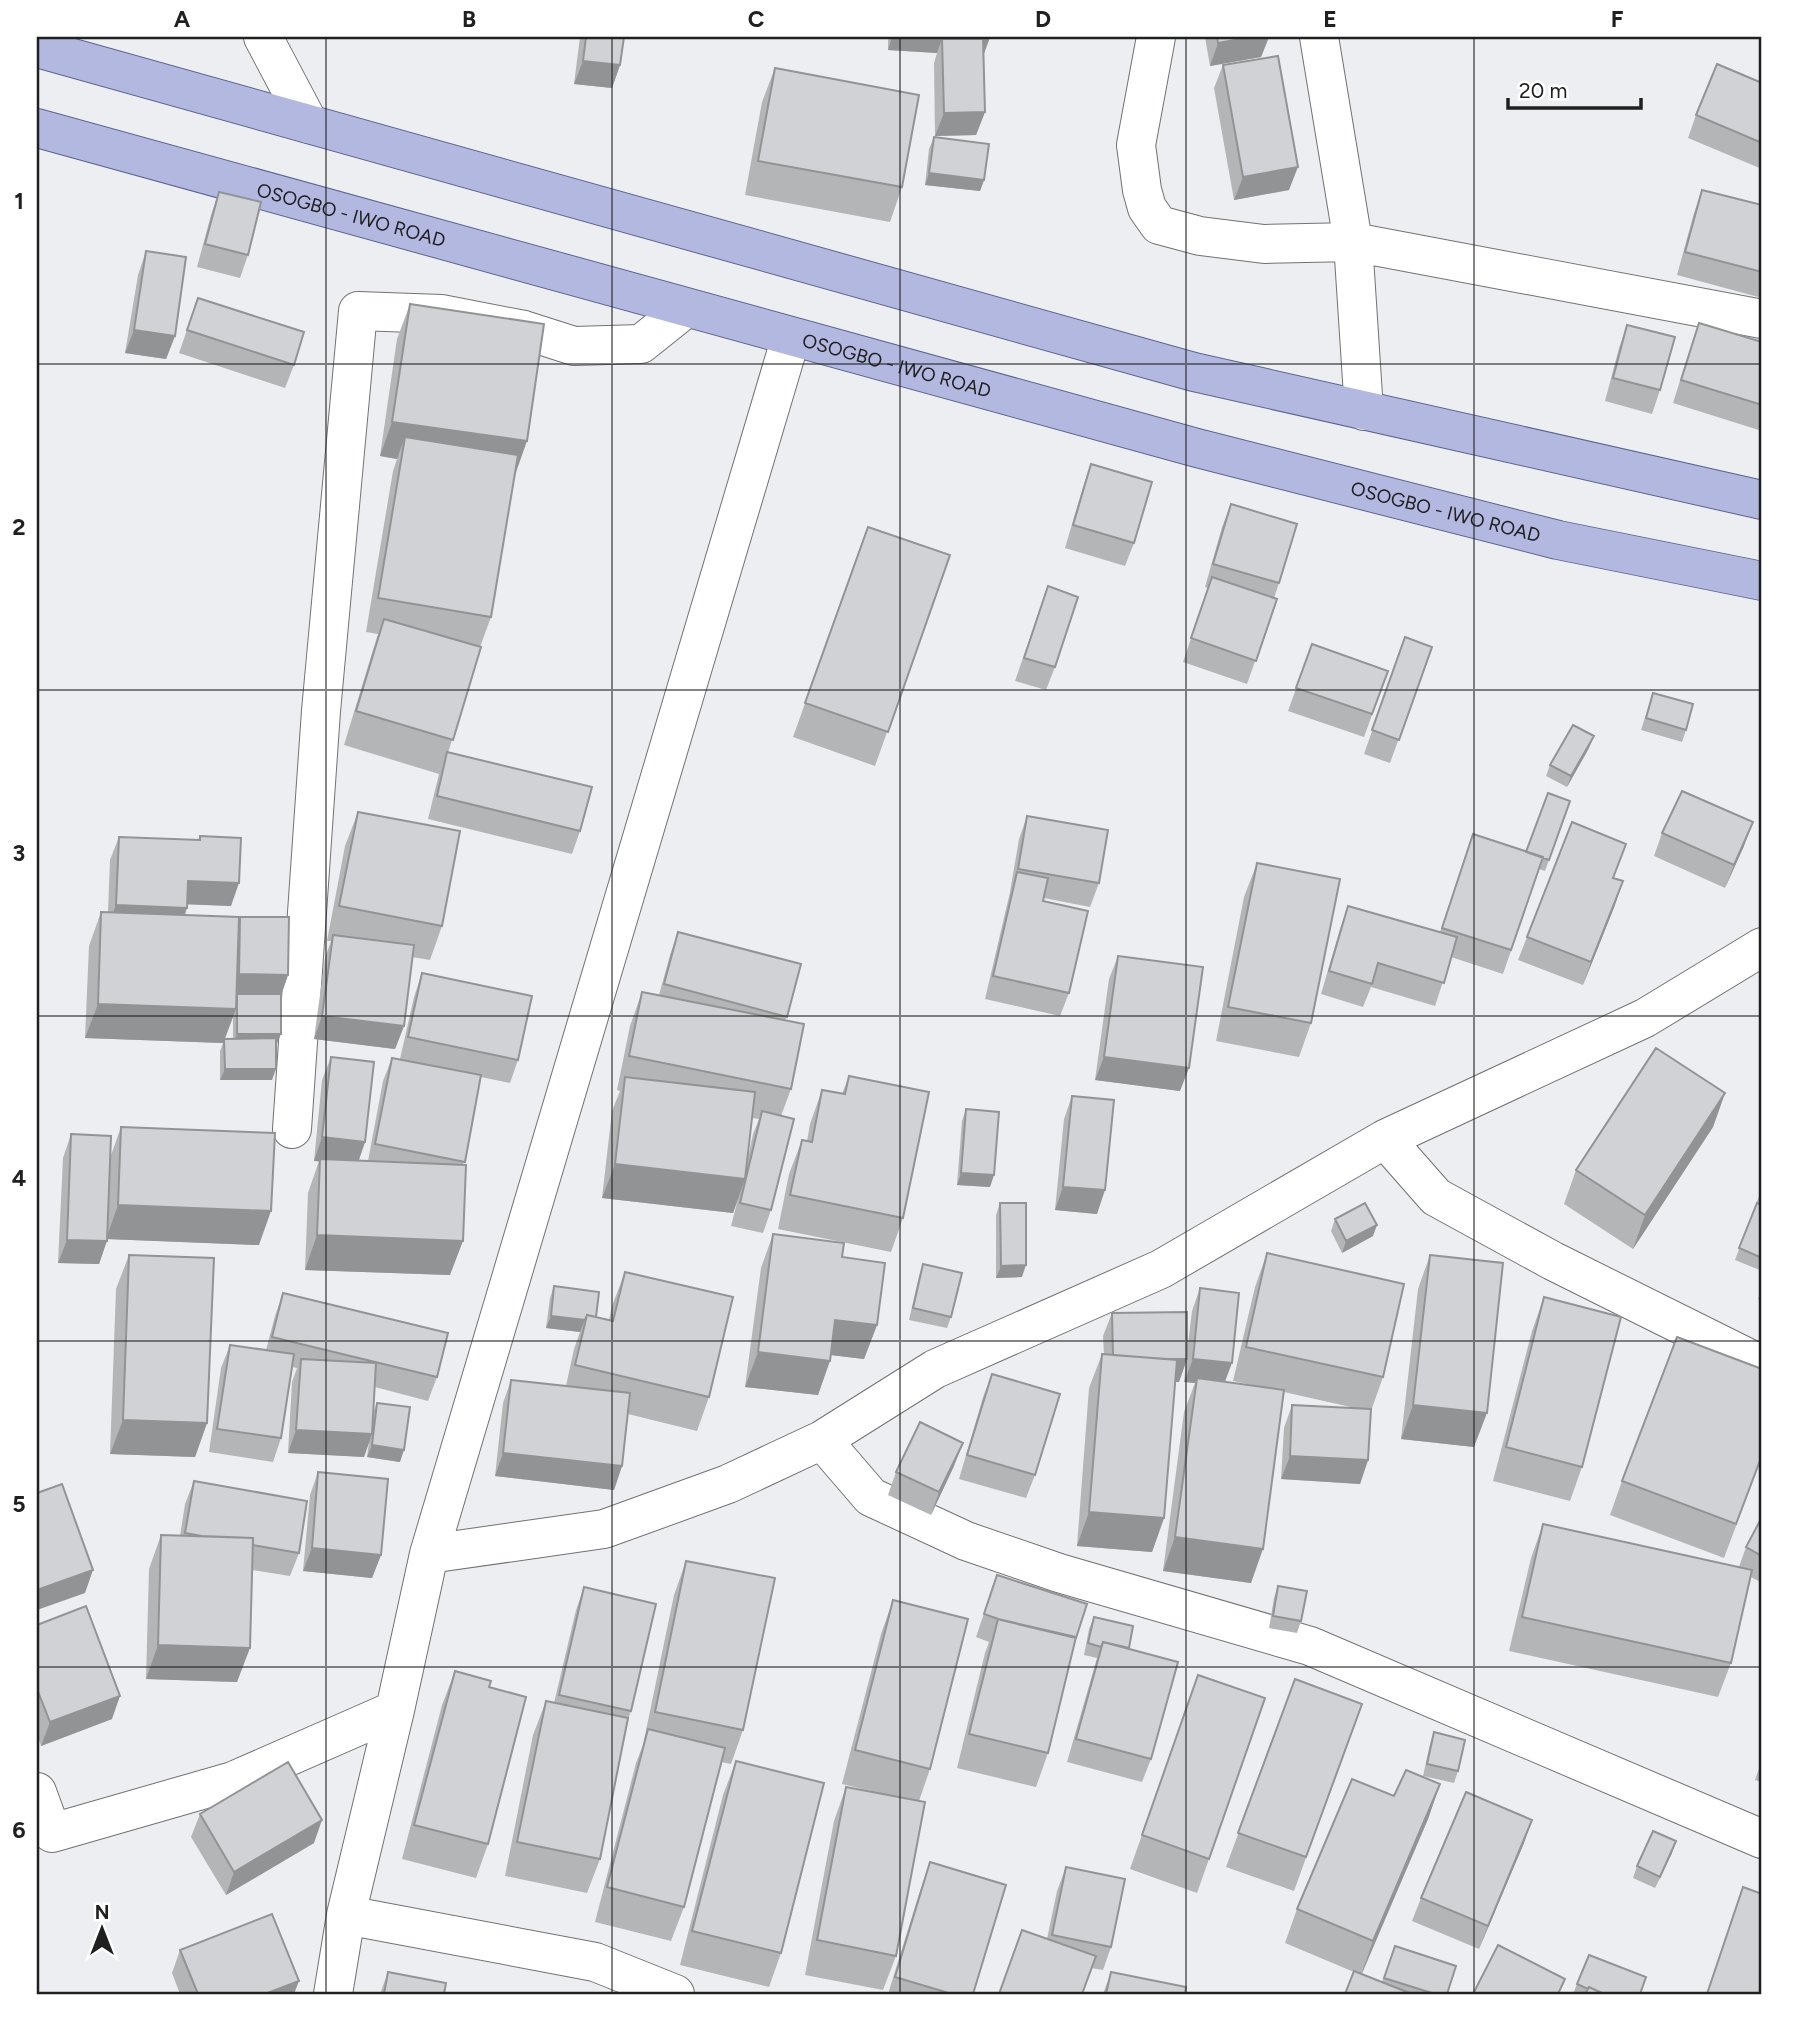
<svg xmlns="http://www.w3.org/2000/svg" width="1799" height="2031" viewBox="0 0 1799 2031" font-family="Figtree,sans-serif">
<rect width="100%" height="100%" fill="#edeef1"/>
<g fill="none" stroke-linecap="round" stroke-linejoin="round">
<defs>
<path id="street" d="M263,37L309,124
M1156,37L1136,145L1142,190L1147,208L1159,225L1200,236L1264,244L1353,242L1762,319
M1319,37L1353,242L1364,411
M292,1129L321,711L358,311L441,314L524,330L574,346L641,344L686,308
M1385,1139L1436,1197L1553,1261L1762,1365
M822,1440L871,1497L966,1541L1059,1573L1310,1646L1762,1839
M429,1554L604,1529L728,1484L822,1440L935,1369L1161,1269L1385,1139L1645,1018L1762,947
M37,1792L52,1833L233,1781L395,1710
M346,1915L595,1962L675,1994
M333,1994L346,1915L395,1710L429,1554L791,337"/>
<g id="primary">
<path d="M37,48L1194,372L1762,500"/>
<path id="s1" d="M37,128L1197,448L1558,540L1762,581"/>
</g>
</defs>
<use href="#street" stroke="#727276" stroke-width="40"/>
<use href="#primary" stroke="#5d648e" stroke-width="40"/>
<use href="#street" stroke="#fff" stroke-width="38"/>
<use href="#primary" stroke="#b2b8df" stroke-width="38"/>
</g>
<path fill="#b4b5b7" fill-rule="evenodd" d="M580,37H624L620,65L612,88L574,84Z
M888,37H990L984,54L985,112L976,135L935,136L934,63L937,53L888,50Z
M1205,37H1269L1261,57L1210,66Z
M1223,65L1289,190L1234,200L1214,88Z
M775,68L902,187L890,222L745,195L762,102Z
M1762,83V169L1688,138L1696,115Z
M934,137L984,180L980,191L925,185L929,149Z
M1702,190L1762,205V298L1677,275L1694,213Z
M219,192L248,255L240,278L197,267L211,215Z
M146,251L175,336L166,359L125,353L138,275Z
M198,298L294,365L285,388L179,353Z
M410,304L515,474L491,617L480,647L448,753L580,831L572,854L428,819L439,774L344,745L372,653L378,634L366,632L393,471L397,459L380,456L397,339Z
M1699,323L1762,342V431L1673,403L1691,346Z
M1627,325L1660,390L1652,414L1605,401L1619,348Z
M1091,464L1134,543L1125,566L1065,548L1083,487Z
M1231,504L1279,583L1274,598L1277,599L1247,684L1183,662L1208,588L1205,587L1222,527Z
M868,527L950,555L875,766L793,737Z
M1048,586L1055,667L1046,690L1015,681Z
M1405,637L1432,647L1390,763L1364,754Z
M1312,644L1388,671L1364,737L1288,711Z
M1653,693L1686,730L1682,742L1641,730Z
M1589,748L1567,787L1546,776L1550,765Z
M1570,801L1545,871L1539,869L1503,974L1451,957L1435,1006L1371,987L1363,1007L1321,994L1340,929L1348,906L1440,932L1473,834L1526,852Z
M358,812L442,926L430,960L412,957L404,1026L395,1049L314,1039L325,958L331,941H327L345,846Z
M1027,816L1099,883L1090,907L1044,898L1043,901L1069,993L1060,1016L985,999L1010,892L1019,839Z
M1662,833L1744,846L1725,888L1654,856Z
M200,836L231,906L187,904L185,915L239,917L288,975L281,996L272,1080H220V1051L223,1043L85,1038L89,946L101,912H108L110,860L119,837L198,840ZM233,1017V1039H225Z
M1257,863L1311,1023L1299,1057L1216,1041L1244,897Z
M1614,878L1615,905L1583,985L1518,960L1527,937Z
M678,932L801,964L785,1021L791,1089L781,1116L771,1210L763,1233L731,1226L738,1199L733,1213L602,1198L612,1111L620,1091L617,1090L630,1026L642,992L659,995L670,955ZM752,1118L759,1119L753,1134L748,1158Z
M1118,956L1180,1091L1095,1080L1109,979Z
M422,973L518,1060L510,1083L481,1077L463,1165L450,1275L305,1270L308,1193L319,1161H314L322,1080L331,1057L365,1142L359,1160L368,1161L383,1081L392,1058L400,1059L414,997Z
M849,1076L903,1218L891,1252L778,1229L789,1174L802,1140L807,1141L810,1124L822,1090L842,1094Z
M1725,1093L1713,1127L1633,1249L1564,1204L1576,1170Z
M1072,1096L1097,1214L1055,1210L1064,1119Z
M966,1109L990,1187L957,1185L962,1121Z
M121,1127L259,1245L107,1239L99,1264L58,1263L63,1158L71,1134L110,1158Z
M1762,1188V1271L1735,1260Z
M1000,1203L1022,1277L996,1278V1215Z
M1335,1219L1373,1236L1342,1253L1331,1231Z
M773,1234L842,1257L877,1325L864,1359L831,1355L818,1395L745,1387L761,1268Z
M1267,1253L1383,1377L1371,1411L1368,1460L1360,1484L1281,1479L1284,1428L1292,1405L1355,1408L1284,1392L1251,1583L1163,1571L1184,1412L1195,1383L1184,1382L1186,1362L1179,1382H1175L1164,1518L1152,1552L1077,1546L1089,1388L1102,1354H1104L1103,1336L1112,1313L1187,1352L1192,1311L1200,1288L1225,1382L1261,1387L1233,1381L1255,1287Z
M129,1255L207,1423L195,1457L110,1454L116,1289Z
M1430,1255L1474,1447L1401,1439L1418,1289Z
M923,1264L951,1317L947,1328L909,1320L919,1276Z
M625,1272L709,1397L697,1431L628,1414L622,1466L614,1490L495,1476L503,1403L511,1380L566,1386L574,1349L580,1332L546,1328L550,1298L554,1286L596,1317L609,1320L612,1306Z
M1762,1288V1301L1758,1299Z
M283,1293L437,1377L428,1401L375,1387L373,1412L377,1403L400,1462L367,1457L369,1442L364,1457L288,1453L292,1382L297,1368L292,1367L281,1438L273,1462L209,1452L221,1368L230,1345L266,1350L275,1316Z
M1544,1297L1582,1467L1570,1501L1493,1481L1532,1331Z
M1762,1369V1457L1724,1558L1610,1515L1622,1481Z
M992,1374L1035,1475L1026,1498L959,1479L983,1397Z
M954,1466L931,1515L888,1495L896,1472Z
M318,1472L381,1555L372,1578L303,1571L310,1495Z
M194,1481L299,1553L290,1576L252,1570L237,1682L146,1679L149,1569L161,1535L180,1536L185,1504Z
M1762,1517V1583L1751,1577L1731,1663L1718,1697L1509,1651L1531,1558L1543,1524L1739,1567L1746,1547Z
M686,1561L743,1730L731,1764L721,1762L684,1907L671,1941L595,1922L636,1763L643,1745L674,1595Z
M997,1575L1076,1638L1048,1753L1036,1787L957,1768L985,1653L989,1642L976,1637Z
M1278,1586L1301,1621L1297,1633L1269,1628L1274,1598Z
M584,1587L631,1711L628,1720L600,1859L587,1893L505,1876L533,1735L546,1701L554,1703L576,1610Z
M893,1600L930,1769L919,1801L896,1956L883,1990L805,1975L834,1821L846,1787L875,1792L842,1784L881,1634Z
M1094,1617L1129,1649L1151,1759L1142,1782L1067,1762L1097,1658L1084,1655L1089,1629Z
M37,1625L112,1719L41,1746L37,1734Z
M455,1671L489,1687L488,1844L476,1878L402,1859L442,1705Z
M1198,1675L1209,1859L1197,1893L1130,1869Z
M1295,1679L1362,1704L1294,1891L1226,1867Z
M1434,1732L1458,1771L1454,1783L1423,1776L1430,1744Z
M1762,1760V1782L1755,1780Z
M736,1761L781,1953L769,1987L680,1965L723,1795Z
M1440,1784L1428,1819L1362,1974L1382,1982L1395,1946L1447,1994H1345L1354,1972L1285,1943L1297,1909L1394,1796Z
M200,1814L314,1843L226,1895L191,1837Z
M1524,1843L1479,1949L1412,1921L1421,1898Z
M1672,1853L1655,1888L1633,1878L1637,1866Z
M930,1862L973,1994H888L918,1897Z
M1066,1867L1111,1947L1103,1970L1091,1968L1047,1939L1057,1891Z
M1743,1887L1762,1994H1707L1731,1922Z
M180,1950L294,1994H180L172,1973Z
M388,1972L444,1994H380Z
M1111,1972L1185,1994H1103Z
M1577,1984L1640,1994H1573Z"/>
<path fill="#929395" d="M892,37H990L983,56L942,39L937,53L888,50Z
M1252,37H1269L1261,57L1210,66L1218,43Z
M583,61L620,65L612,88L574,84Z
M985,112L976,135L935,136L944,113Z
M1298,167L1289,190L1234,200L1243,177Z
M929,173L984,180L980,191L925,185Z
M134,330L175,336L166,359L125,353Z
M392,422L527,441L515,475L405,437L397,459L380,456Z
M1594,736L1589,748L1567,787L1571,776Z
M1753,822L1744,846L1725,888L1734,865Z
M188,881L239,883L231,906L179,904Z
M1623,881L1615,905L1583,985L1591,962Z
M116,905L187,908L179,931L107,928Z
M239,974L288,975L280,998L231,997Z
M98,1004L236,1009L223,1043L85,1038Z
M322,1016L404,1026L395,1049L314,1039Z
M237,1034H281L276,1046H233Z
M1104,1057L1189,1068L1180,1091L1095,1080Z
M225,1069H276L272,1080H220Z
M1725,1093L1713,1127L1633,1249L1645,1215Z
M322,1137L365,1142L357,1165L314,1161Z
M615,1164L745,1179L733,1213L602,1198Z
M961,1173L994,1175L990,1187L957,1185Z
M1063,1187L1105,1190L1097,1214L1055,1210Z
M118,1205L271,1211L259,1245L106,1239Z
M1377,1225L1373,1236L1342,1253L1346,1241Z
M317,1235L463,1241L450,1275L305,1270Z
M67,1240L107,1241L99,1264L58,1263Z
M1026,1265L1022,1277L996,1278L1001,1266Z
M551,1316L585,1320L580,1332L546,1328Z
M835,1320L877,1325L864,1359L822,1354Z
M758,1352L830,1361L818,1395L745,1387Z
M1187,1359L1179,1382L1104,1383L1113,1360Z
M1193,1359L1232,1363L1223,1387L1197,1378L1195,1383L1184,1382Z
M1413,1405L1487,1413L1474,1447L1401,1439Z
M123,1420L207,1423L195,1457L110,1454Z
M296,1430L372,1434L364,1457L288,1453Z
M963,1443L954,1466L931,1515L939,1492Z
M372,1445L404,1450L400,1462L367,1457Z
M503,1453L622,1466L614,1490L495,1476Z
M1290,1456L1368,1460L1360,1484L1281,1479Z
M1089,1512L1164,1518L1152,1552L1077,1546Z
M1175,1537L1263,1549L1251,1583L1163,1571Z
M312,1548L381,1555L372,1578L303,1571Z
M93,1570L85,1593L37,1610V1590Z
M158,1645L250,1648L237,1682L146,1679Z
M120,1696L112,1719L41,1746L50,1722Z
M1440,1784L1428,1819L1361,1975L1373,1941Z
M322,1820L314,1843L226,1895L234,1872Z
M1532,1820L1524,1843L1479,1949L1488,1926Z
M1676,1841L1672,1853L1655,1888L1660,1877Z
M299,1981L294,1994H265Z"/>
<path fill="#d1d2d5" stroke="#929395" stroke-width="2" d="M586,37H624L620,65L583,61Z
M1217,37H1252L1218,43Z
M942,39H983L985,112L944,113Z
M1278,56L1298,167L1243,177L1223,65Z
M1717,64L1762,83V143L1696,115Z
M775,68L919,95L902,187L758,161Z
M934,137L989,144L984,180L929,173Z
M1702,190L1762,205V272L1685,252Z
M219,192L261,202L248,255L205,244Z
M146,251L186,257L175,336L134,330Z
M198,298L304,332L294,365L187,330Z
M410,304L544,324L527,441L392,422Z
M1699,323L1762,342V405L1681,380Z
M1627,325L1675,337L1660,390L1613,378Z
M405,437L518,455L491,617L378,598Z
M1091,464L1152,482L1134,543L1073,525Z
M1231,504L1297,524L1279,583L1213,564Z
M868,527L950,555L888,732L805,703Z
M1212,577L1277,599L1256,661L1191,638Z
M1048,586L1078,597L1055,667L1024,658Z
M384,619L481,647L453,740L356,711Z
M1405,637L1432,647L1399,740L1372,730Z
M1312,644L1388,671L1372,714L1296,688Z
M1653,693L1693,704L1686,730L1646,718Z
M1573,725L1594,736L1571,776L1550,765Z
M447,752L592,787L580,831L437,796Z
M1682,791L1753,822L1734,865L1662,833Z
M1548,793L1570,801L1549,860L1526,852Z
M358,812L460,831L442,926L339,906Z
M1027,816L1108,830L1099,883L1018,869Z
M1572,822L1626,844L1613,878L1623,881L1591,962L1527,937Z
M1473,834L1543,857L1511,950L1442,928Z
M200,836L241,838L239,883L188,881L187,908L116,905L119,837L200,840Z
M1257,863L1340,879L1311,1023L1228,1007Z
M1017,872L1048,878L1043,901L1088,911L1069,993L993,976Z
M1348,906L1457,937L1444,983L1378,963L1372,984L1329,971Z
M101,912L239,917L236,1009L98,1004Z
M240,917H289L288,975L239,974Z
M678,932L801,964L787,1017L664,984Z
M333,935L414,945L404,1026L322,1016Z
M1118,956L1203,967L1189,1068L1104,1057Z
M422,973L532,996L518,1060L408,1037Z
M642,992L804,1024L791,1089L629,1056Z
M237,994H281V1034H237Z
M276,1038V1069H225L224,1039Z
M1656,1048L1725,1093L1645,1215L1576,1170Z
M331,1057L374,1062L365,1142L322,1137Z
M392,1058L481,1075L465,1162L375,1144Z
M849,1076L929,1092L903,1218L790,1195L802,1140L812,1142L822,1090L845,1094Z
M625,1077L755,1092L745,1179L615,1164Z
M1072,1096L1114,1100L1105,1190L1063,1187Z
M966,1109L999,1112L994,1175L961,1173Z
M762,1111L794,1119L771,1210L740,1203Z
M121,1127L275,1133L271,1211L118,1205Z
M71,1134L111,1136L107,1241L67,1240Z
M320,1159L466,1165L463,1241L317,1235Z
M1000,1203H1026V1265L1001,1266Z
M1365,1203L1377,1225L1346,1241L1335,1219Z
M1757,1203L1762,1205V1258L1739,1248Z
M773,1234L844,1243L842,1257L885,1263L877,1325L835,1320L830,1361L758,1352Z
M1267,1253L1404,1284L1383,1377L1246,1347Z
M129,1255L214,1258L207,1423L123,1420Z
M1430,1255L1503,1263L1487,1413L1413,1405Z
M923,1264L962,1273L951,1317L913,1308Z
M625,1272L733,1297L709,1397L575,1365L587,1315L613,1321Z
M554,1286L599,1292L596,1317L587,1315L585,1320L551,1316Z
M1200,1288L1239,1293L1232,1363L1193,1359Z
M283,1293L448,1333L437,1377L272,1337Z
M1544,1297L1621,1317L1582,1467L1506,1447Z
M1187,1312V1359H1167L1113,1355L1112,1313Z
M1677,1337L1762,1369V1455L1736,1524L1622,1481Z
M230,1345L294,1354L281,1438L217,1429Z
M1102,1354L1177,1360L1164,1518L1089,1512Z
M301,1359L376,1363L372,1434L296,1430Z
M992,1374L1060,1394L1035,1475L967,1455Z
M1197,1378L1284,1390L1263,1549L1175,1537Z
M511,1380L630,1393L622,1466L503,1453Z
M377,1403L410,1407L404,1450L372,1445Z
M1292,1405L1371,1409L1368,1460L1290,1456Z
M920,1422L963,1443L939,1492L896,1472Z
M318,1472L388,1479L381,1555L312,1548Z
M194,1481L307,1501L299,1553L253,1545V1538L202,1536L185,1533Z
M62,1484L93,1570L37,1590V1493Z
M1762,1517V1556L1746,1547Z
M1543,1524L1752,1570L1731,1663L1522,1617Z
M161,1535L253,1538L250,1648L158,1645Z
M686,1561L775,1578L743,1730L655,1712Z
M997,1575L1087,1604L1076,1638L1001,1620L984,1614Z
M1278,1586L1307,1591L1301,1621L1273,1616Z
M584,1587L656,1604L631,1711L559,1695Z
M893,1600L968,1619L930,1769L855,1750Z
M86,1606L120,1696L50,1722L37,1689V1625Z
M1094,1617L1133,1626L1129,1648L1103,1642L1101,1647L1088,1643Z
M998,1619L1076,1637L1048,1753L969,1734Z
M1103,1642L1178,1662L1151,1759L1076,1739Z
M455,1671L491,1681L489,1687L526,1697L488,1844L414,1825Z
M1198,1675L1265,1698L1209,1859L1142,1835Z
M1295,1679L1362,1704L1306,1857L1238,1833Z
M546,1701L628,1718L600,1859L517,1842Z
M648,1729L725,1748L684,1907L607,1887Z
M1434,1732L1465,1740L1458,1771L1427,1764Z
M736,1761L824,1783L781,1953L692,1931Z
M288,1762L322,1820L234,1872L200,1814Z
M1406,1770L1440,1784L1373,1941L1297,1909L1352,1779L1394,1796Z
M846,1787L925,1802L896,1956L817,1940Z
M1466,1792L1532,1820L1488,1926L1421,1898Z
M1653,1831L1676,1841L1660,1877L1637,1866Z
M930,1862L1006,1885L973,1994H952L895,1977Z
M1066,1867L1125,1879L1111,1947L1052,1935Z
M1743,1887L1762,1894V1994H1707Z
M272,1914L299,1981L265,1994H198L180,1950Z
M1022,1930L1096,1956L1082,1994H999Z
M1498,1945L1565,1979L1558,1994H1473Z
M1395,1946L1456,1966L1447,1994H1435L1384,1978Z
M1589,1955L1646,1977L1640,1994H1604L1589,1987L1588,1989L1577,1984Z
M1354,1971L1412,1994H1345Z
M388,1972L446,1983L444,1994H384Z
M1111,1972L1186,1987L1185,1994H1106Z
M1589,1987L1604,1994H1585Z"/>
<path fill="none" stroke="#202021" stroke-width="2" stroke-opacity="0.55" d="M326,37V1994M612,37V1994M900,37V1994M1186,37V1994M1474,37V1994M37,364H1762M37,690H1762M37,1016H1762M37,1341H1762M37,1667H1762"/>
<g text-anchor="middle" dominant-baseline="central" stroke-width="5" stroke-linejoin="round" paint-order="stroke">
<g font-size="19" fill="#202021" stroke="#fff">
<text stroke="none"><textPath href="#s1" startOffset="326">OSOGBO - IWO ROAD</textPath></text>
<text stroke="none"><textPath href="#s1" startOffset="892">OSOGBO - IWO ROAD</textPath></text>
<text stroke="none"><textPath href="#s1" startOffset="1460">OSOGBO - IWO ROAD</textPath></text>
</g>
</g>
<rect width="1799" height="2031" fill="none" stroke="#ffffff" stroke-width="77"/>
<g transform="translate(102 1929)" stroke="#ffffff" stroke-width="5" paint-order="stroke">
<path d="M0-5L12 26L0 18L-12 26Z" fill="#202021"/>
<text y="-10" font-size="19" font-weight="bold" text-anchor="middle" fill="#202021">N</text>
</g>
<path d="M1508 98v10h133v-10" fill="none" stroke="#202021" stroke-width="3.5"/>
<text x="1519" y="98" font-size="21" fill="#202021" stroke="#ffffff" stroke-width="5" paint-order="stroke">20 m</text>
<rect x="38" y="38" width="1722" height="1955" fill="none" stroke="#202021" stroke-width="2.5"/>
<g font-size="23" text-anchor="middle" font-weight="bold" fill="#202021">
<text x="182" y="27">A</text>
<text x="469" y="27">B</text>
<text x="756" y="27">C</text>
<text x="1043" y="27">D</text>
<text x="1330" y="27">E</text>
<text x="1617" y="27">F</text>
<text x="19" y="209">1</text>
<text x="19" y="535">2</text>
<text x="19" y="861">3</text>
<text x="19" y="1186">4</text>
<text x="19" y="1512">5</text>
<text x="19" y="1838">6</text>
</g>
</svg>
